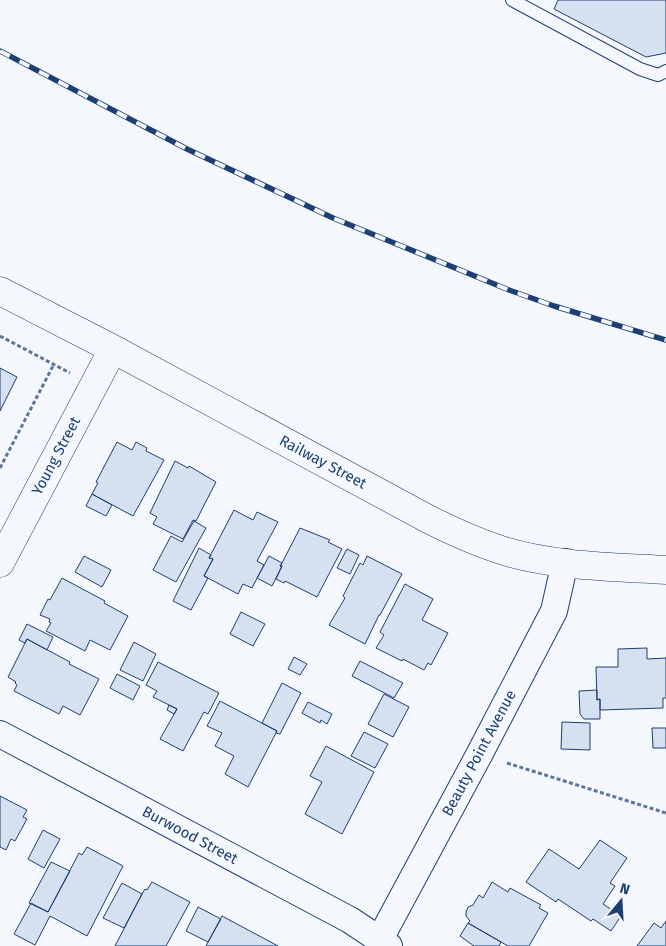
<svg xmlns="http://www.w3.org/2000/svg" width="666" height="946" viewBox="0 0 666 946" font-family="'Fira Sans',sans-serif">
<rect width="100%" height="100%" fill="#f4f7fb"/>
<path fill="#d5e0f0" stroke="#1d3f73" d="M558,0H666V53L646,57L554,9Z
M0,368L17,377L0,411Z
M117,442L132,450L136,442L147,448L146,451L164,460L133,516L92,494L98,483L96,482Z
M175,461L188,468L189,466L216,482L196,521L193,520L183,539L153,524L157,517L150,513Z
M92,494L112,505L106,516L86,506Z
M234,510L253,520L257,512L278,522L257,561L264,565L252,588L243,584L238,594L204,576L213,559L209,558Z
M194,521L206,528L176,582L153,570L171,536L182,542Z
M300,528L330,540L328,542L342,549L317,597L285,581L284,583L276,579L282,566H280L282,563Z
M199,548L211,555L209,558L213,559L204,576L208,578L191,610L173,601Z
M347,549L359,555L350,574L337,568Z
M84,556L111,570L102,587L75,572Z
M269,556L282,563L280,566H282L272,586L257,578Z
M367,556L402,574L380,615H379L365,644L329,625L345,598L343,596L360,563L363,565Z
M62,578L105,601L104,603L128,616L110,650L90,640L85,651L46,631L51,623L49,622L50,619L40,615L48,599L50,600Z
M405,584L433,599L422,620L448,633L431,665L428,663L424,670L403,659L402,661L376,648L384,635L380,632Z
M241,612L265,624L253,646L230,634Z
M27,624L53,637L47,650L27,639L25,643L19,640Z
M27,639L70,662L69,664L99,679L80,715L63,706L59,714L14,691L17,685L15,683L16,682L8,677Z
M134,642L156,654L143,681L120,670Z
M647,648V659L666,658V698H663V708L600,710V699L597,700L596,667H618V649Z
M294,657L307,664L300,675L288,669Z
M360,661L403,683L394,698L352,676Z
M158,662L219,693L208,714L204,712L183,751L160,739L177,709L153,697L157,691L146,685Z
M117,674L140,686L133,700L110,688Z
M282,683L301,693L280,734L276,733L277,731L262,723Z
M597,690V700L600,699V719H584L580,714L579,691Z
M384,694L409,707L393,737L368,724Z
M220,701L277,731L248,787L225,774L234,756L215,746L222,733L207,726Z
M308,702L332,714L327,724L321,720L320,723L302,713Z
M169,705L177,709L174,714L167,710Z
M562,722L590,723V750L561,749Z
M652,728H666V748H653Z
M364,732L388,744L375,768L351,756Z
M326,746L374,772L342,834L305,814L322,782L310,776Z
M0,796L27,810L23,817L27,819L15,841L11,839L6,850L0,847Z
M43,830L60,839L44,868L28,859Z
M600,840L627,858L610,883L615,886L603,904L621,916L611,931L593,919L591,921L558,899L556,902L526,882L549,849L579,869Z
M87,847L123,866L87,936L50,916L35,945L14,934L31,903L48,912L79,853L82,855Z
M51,862L70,871L48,912L29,903Z
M152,882L190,902L166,946H115L142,894L145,889L147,890Z
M492,882L508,892L510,888L541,905L539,908L548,913L529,946H508L468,923L470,921L466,916V912L468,907L473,905L479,895L483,898Z
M122,883L142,894L124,928L103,918Z
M198,907L221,919L208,942L186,931Z
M222,916L278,946H206Z
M666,921V946H637L654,923L661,928Z
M468,923L501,942L499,946H474L460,936Z"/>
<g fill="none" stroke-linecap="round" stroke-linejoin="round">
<defs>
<path id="lane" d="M512,0L640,69L658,75L666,71"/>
<path id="street" d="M0,734L350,920L389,946
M380,939L479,755L554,611L565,562"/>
<path id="secondary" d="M0,291L113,349L430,520C452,531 474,541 498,549C548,566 613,567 666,570
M0,563L113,349"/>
</defs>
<use href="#lane" stroke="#1d3f73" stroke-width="14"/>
<use href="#street" stroke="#1d3f73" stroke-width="28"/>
<use href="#secondary" stroke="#1d3f73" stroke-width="29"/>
<path stroke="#5e769c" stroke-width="3" stroke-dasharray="4 2.5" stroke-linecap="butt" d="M0,336L70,373
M0,468L54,364
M507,763L666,813"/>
<use href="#lane" stroke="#f4f7fb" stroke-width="12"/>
<use href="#street" stroke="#f4f7fb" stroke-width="26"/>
<use href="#secondary" stroke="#f4f7fb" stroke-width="28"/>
<defs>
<path id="rail" d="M0,51L187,149L333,218L509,290L554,306L666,340"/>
</defs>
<use href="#rail" stroke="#1d3f73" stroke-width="5.5"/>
<use href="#rail" stroke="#f4f7fb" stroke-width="4" stroke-dasharray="11" stroke-linecap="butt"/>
</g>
<g text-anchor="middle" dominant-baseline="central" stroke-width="4" stroke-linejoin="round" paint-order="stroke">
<g font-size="15" fill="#1d3f73" stroke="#f4f7fb">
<text transform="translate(56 456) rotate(-62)">Young Street</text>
<text transform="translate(323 462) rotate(28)">Railway Street</text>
<text transform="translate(479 753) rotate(-62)">Beauty Point Avenue</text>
<text transform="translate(190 835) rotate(28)">Burwood Street</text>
</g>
</g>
<g transform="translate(621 901) rotate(18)" stroke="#f4f7fb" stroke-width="4" paint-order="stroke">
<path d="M0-4L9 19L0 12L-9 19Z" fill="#1d3f73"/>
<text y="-8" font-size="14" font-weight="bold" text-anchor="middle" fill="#1d3f73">N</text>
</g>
</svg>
